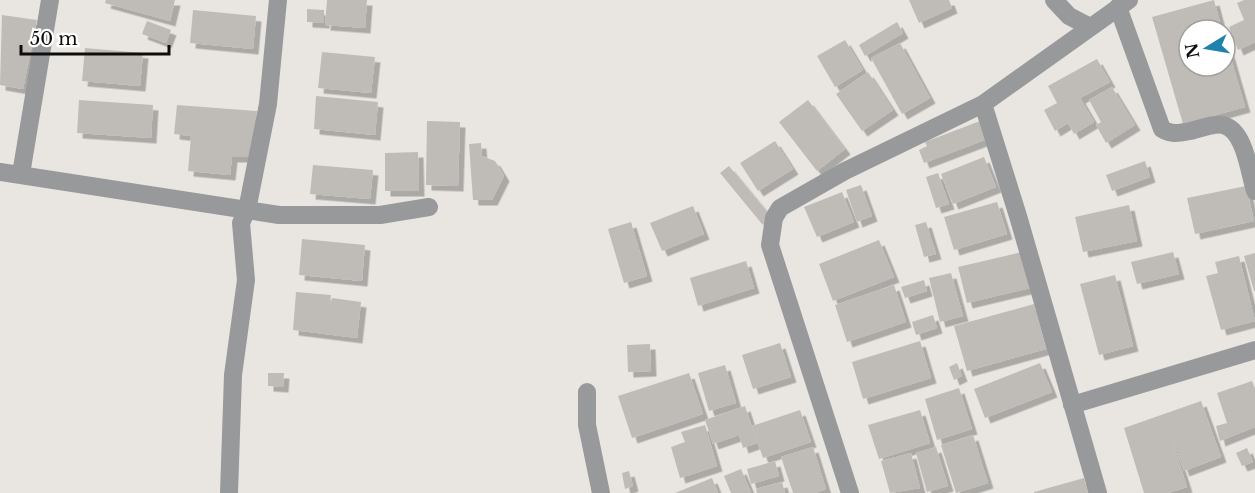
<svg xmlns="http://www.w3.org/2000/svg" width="1255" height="493" viewBox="0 0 1255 493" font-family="'Libre Baskerville',serif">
<defs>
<filter id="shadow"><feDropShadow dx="5.5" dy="5.5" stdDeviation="0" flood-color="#0004"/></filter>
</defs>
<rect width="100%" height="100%" fill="#e9e6e2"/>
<path fill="#bfbcb8" filter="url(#shadow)" d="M106,0H175L170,21L105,3Z
M327,0H367L365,28L325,25Z
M909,0H949L952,8L919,23Z
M1214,0L1222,30H1189V66H1225L1226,41L1245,107L1183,124L1152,17Z
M1244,0H1255V42L1238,50L1229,27L1244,20L1237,3Z
M307,9L324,10V23L307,22Z
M193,10L256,16L253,49L190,43Z
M2,15L37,20L23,89L0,85Z
M147,21L171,30L166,43L142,34Z
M897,22L903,33L865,56L859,45Z
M845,40L863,70L835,87L817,56Z
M900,43L930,98L902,114L871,58Z
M85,48L143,53L140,86L82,81Z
M322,52L375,57L371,93L318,88Z
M1097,59L1110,82L1080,98L1094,122L1074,134L1068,123L1055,131L1044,110L1057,103L1048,86Z
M868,72L893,110L862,131L836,94Z
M1112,87L1135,125L1106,143L1096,125L1101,122L1089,100Z
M316,96L378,102L375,135L314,129Z
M79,100L153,105L151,138L77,133Z
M808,100L845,149L817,171L779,122Z
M177,105L257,111L251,157H232L230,175L188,171L191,136L174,134Z
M427,121L460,122L458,186L426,185Z
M980,121L987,139L924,163L919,150L927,146L925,142Z
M775,141L793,169L758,191L740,163Z
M481,143L482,156L495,161L504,176L492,200H473L469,144Z
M418,152L419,191H385V153Z
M984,157L996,187L953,204L941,174Z
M1145,161L1150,177L1112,191L1106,175Z
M313,165L373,170L370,199L310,194Z
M729,166L771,217L762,224L720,173Z
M938,173L949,204L936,208L926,177Z
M861,185L872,216L857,222L846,190Z
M1246,186L1254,221L1195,234L1187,198Z
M842,192L854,222L817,237L804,207Z
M997,202L1007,234L954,250L944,217Z
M1129,205L1137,241L1083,252L1075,217Z
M693,206L704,234L662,251L650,223Z
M631,222L647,276L624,283L608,229Z
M926,222L936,254L924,257L915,225Z
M302,239L365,245L362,281L299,275Z
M879,240L894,277L833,301L819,264Z
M1022,252L1030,288L967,303L958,267Z
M1173,252L1179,274L1137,284L1131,262Z
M1255,253V291H1254L1244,256Z
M1239,256L1255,321L1221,330L1206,276L1218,273L1215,262Z
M746,261L754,288L698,306L690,278Z
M951,273L963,316L940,322L929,278Z
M1115,275L1133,346L1099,355L1080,284Z
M924,280L927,291L905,298L901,287Z
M894,285L906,322L847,342L835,305Z
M296,292L331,295L329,310L332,298L361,302L357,338L293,330Z
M1034,304L1046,349L967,371L954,326Z
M933,315L937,328L916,335L912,322Z
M920,341L931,378L863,399L852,362Z
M780,343L791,377L753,389L742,355Z
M650,344L651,371L628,372L627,345Z
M957,363L962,376L954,380L949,367Z
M1040,363L1052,392L985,418L974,389Z
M725,365L736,403L709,411L698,373Z
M268,373H284L283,387L268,386Z
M689,373L703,414L632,438L618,396Z
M1252,381L1255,389V427L1220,441L1216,426L1227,423L1217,393Z
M959,388L972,429L937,440L925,399Z
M1201,401L1221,457L1184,471L1169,431L1187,487L1168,493H1144L1124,428Z
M745,406L757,443L743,448L739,435L713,444L705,420Z
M800,410L811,442L763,458L752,426Z
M920,410L930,443L879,459L868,425Z
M705,425L717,466L680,478L671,447L685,442L681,432Z
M973,435L988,483L956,493L941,445Z
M813,447L826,489L815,493H793L781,457Z
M936,447L948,486L927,492L916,453Z
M1247,448L1253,462L1242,466L1236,453Z
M911,453L920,488L890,493L881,461Z
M775,461L779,476L751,484L747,469Z
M741,469L751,493H731L724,476Z
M629,471L633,486L625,489L622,473Z
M712,478L718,493H675Z
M1084,478L1088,493H1034V492Z
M782,482L785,493H757L756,489Z"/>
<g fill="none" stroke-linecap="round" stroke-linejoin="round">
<path stroke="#97999a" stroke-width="18" d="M1054,0L1069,16L1090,27
M1118,7L1162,129C1172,135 1179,133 1190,131C1199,129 1214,123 1223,125C1245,130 1249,172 1255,191
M983,104L1018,216L1098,493
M0,172L279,215H380L429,207
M21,174L50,0
M587,392V425L601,493
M1072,405L1255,350
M229,493L233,375L246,280L241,223L247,210L268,104L278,0
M850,493L770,245L774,218L780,208L845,171L983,104L1129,0"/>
</g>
<g transform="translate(1207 48) rotate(259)"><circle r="28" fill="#ffffff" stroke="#9f9e9d" stroke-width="1.5"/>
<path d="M0-4.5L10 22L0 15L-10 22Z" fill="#1f82ad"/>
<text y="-9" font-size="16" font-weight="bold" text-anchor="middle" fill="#0e0d0b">N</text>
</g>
<path d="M21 45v9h148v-9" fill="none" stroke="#0e0d0b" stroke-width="3"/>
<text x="30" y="45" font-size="18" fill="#0e0d0b" stroke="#ffffff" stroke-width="4.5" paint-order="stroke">50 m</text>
</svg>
